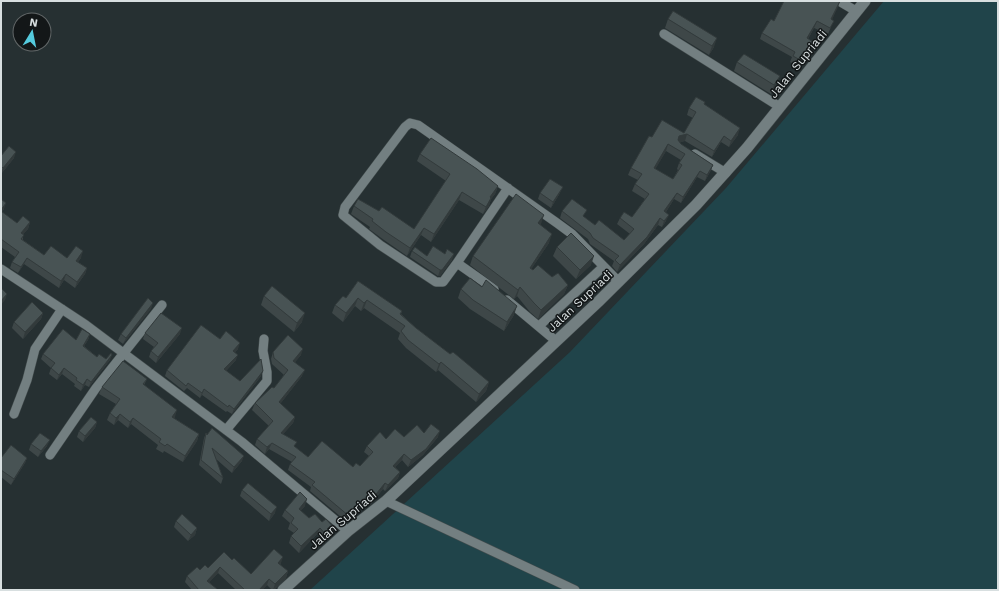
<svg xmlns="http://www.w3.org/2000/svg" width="999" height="591" viewBox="0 0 999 591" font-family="'Work Sans',sans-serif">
<rect width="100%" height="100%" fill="#263032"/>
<path fill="#20444a" d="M884,1H998V590H310L570,352L726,188Z"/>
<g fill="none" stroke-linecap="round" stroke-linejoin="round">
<defs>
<path id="minor" d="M839,1L856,11
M664,34L780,107
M695,154L726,173
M457,263L443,282H436L380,245L343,215L345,207L405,127L410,123L418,125L557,223L572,234L619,282
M1,269L86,325L242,442L348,531
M494,289L457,263L508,188
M507,300L556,341
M539,326L603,267
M14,414L27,380L35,349L62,309
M226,430L267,381V372L263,351L264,339
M50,455L96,388L162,305
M386,501L575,590"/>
<path id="secondary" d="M283,590L348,531L386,501L598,302L696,205L747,148L865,1"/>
</defs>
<use href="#minor" stroke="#434c4d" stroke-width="10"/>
<use href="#secondary" stroke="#434c4d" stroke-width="12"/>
<use href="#minor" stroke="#737f81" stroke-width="9"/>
<use href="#secondary" stroke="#737f81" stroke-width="11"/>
</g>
<path fill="#3e4748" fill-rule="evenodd" d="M840,1L832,19L831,27L828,34L814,28L808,39L811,48L800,68L790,62L792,57L760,39L762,33Z
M668,19L714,47L709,55L665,28Z
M737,62L776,85L771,94L734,71Z
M705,102L704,105L738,135L729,147L721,142L712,157L685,141L680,142L681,144L713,165L710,172L705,181L697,177L681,203L674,199L666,212V221L662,227L658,225L644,244L617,272L612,266L614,261L590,244L588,239L560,218L562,211L584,217L595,225L624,240L630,234L617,224L620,218L632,217L645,199L632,191L635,184L638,180L628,175L631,168L652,137L684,133L693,118L687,115L689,108ZM666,151L681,160L679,163L677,169L678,170L673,179L655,169Z
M420,154L498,186L495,194L491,199L489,206L483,214L459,200L431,242L421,235L407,256L384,240L369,229L370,227L351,214L354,206L379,211L414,229L446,181L417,161Z
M1,156L14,158L1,174Z
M540,193H560L551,208L538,199Z
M1,199L4,209L2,212L17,223L30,222L28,229L23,234V240L44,255L67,258H81L78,262L87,268L85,274L75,288L64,280L59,288L24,264L18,273L10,268L12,262L15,257L1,247Z
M541,224L540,225L549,243L531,269L533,270L552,277L568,285L564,294L538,319L530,312L517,296L514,299L470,265L473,256Z
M557,247L591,265L576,279L553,256Z
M412,251L427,256L452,260L440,276H438L410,257Z
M358,281L402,311L401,314L416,328L450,354L489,382L486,391L476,402L438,370L436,372L406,348L398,339L400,333L364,308L361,311L355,306L343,322L332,313L335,305L346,298Z
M461,289L514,315L504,331L470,309L458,298Z
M264,296L302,322L294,332L261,305Z
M151,309L123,344L118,340L121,334Z
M43,313L41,319L23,339L12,328L14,322Z
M145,333L180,334L156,363L149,357L151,351L154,347L143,339Z
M90,334L88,340L84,346L97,357L110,360L89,387L85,385L81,391L74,386L75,384L62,374L57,380L49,374L51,368L41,359L43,354Z
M220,339L238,349L235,352L236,360L226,371L240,381L261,376L232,414L227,411L226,412L202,395L200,398L187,388L184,391L165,376L167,370Z
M273,352L301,355L295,362L302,376L280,404L295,417L293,423L283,434L295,447L308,457L353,467L360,466L369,456L364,452L367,446L386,439L404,437L424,433L438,437L423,455L408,467L402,460L395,467L400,472L398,478L385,491L383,489L370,505L366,502L362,508L360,507L347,522L310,491L311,487L288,470L290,464L292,462L269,449L265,454L255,445L257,439L269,426L252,410L255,403L274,388L284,375L272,364L271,359Z
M147,379L144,385L175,417L174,418L199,434L197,441L183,462L164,451L163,453L156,449L158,445L131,424L128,428L118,420L114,425L107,420L110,413L116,404L99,394L102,387Z
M97,422L95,428L83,442L77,437L79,431Z
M206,433L207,435L242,461L232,473L216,459L223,478L221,484L199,465L204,438Z
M31,444L47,446L38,457L29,450Z
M1,458H27L25,463L11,485L1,477Z
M242,490L275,513L269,521L240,496Z
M305,506L300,511L309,518L333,535L325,542L317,534L299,553L289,543L291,536L294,533L288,529L290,523L282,516L285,510Z
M176,521L197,528L195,535L188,541L174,527Z
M232,560L251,574L281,563L280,565L288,571L286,578L274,590H272L267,585L262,590H236L218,573L209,582L217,590H192L185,582L187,576L200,570Z"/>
<path fill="#323a3b" d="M840,1L838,7L829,26L831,19Z
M817,21L814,28L805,44L807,38Z
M717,38L714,47L709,55L712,46Z
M813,42L811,48L800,68L802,61Z
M780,76L776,85L771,94L774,85Z
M740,128L738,135L729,147L731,141Z
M687,134L685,141L677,143L679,136Z
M724,136L721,142L712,157L714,151Z
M668,144L666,151L652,175L654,168Z
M16,152L14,158L1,174L3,168Z
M713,165L710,172L705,181L707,175Z
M700,171L697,177L681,203L683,197Z
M498,186L495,194L491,199L489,206L483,214L490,197Z
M563,187L560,193L551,208L553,202Z
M462,192L459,200L431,242L434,234Z
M677,193L674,199L662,218L664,211Z
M6,203L4,209L1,213V210Z
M544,215L541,224L535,232L538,223Z
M669,215L666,221L662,227L664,221Z
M660,218L658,225L644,244L617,272L620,265Z
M30,222L28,229L19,239L21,233Z
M424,228L421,235L407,256L410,248Z
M552,234L549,243L526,277L530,268Z
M83,251L81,258L74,267L76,261Z
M454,254L452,260L440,276H438L440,270Z
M594,256L591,265L576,279L580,270Z
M27,258L24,264L18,273L21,267Z
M87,268L85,274L75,288L77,282Z
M66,274L64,280L59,288L61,281Z
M568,285L564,294L538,319L541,310Z
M520,287L517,296L514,299L518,290Z
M7,294L5,300L1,305V301Z
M358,298L355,306L343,322L346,313Z
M367,300L364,308L361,311L364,303Z
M153,303L151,309L123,344L126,338Z
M517,306L514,315L504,331L507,322Z
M43,313L41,319L23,339L25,332Z
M305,313L302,322L294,332L297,323Z
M182,328L180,334L156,363L158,357Z
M90,334L88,340L81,351L83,346Z
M240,343L238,349L231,356L233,351Z
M303,349L301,355L291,367L293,361Z
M112,355L110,360L89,387L91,382Z
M238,355L236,360L222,375L224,369Z
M441,362L438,370L436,372L439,364Z
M64,368L62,374L57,380L59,375Z
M305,370L302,376L277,408L279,402Z
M263,371L261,376L232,414L234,409Z
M87,379L85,385L81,391L83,385Z
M489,382L486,391L476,402L479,394Z
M204,389L202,395L200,398L202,393Z
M177,410L175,417L170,424L172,417Z
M120,414L118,420L114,425L116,418Z
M295,417L293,423L279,439L281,433Z
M133,418L131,424L128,428L130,422Z
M97,422L95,428L83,442L85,436Z
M440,431L438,437L423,455L408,467L411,460Z
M199,434L197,441L183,462L185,456Z
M50,440L47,446L38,457L41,451Z
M272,443L269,449L265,454L267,447Z
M404,454L402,460L391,472L393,466Z
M244,456L242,461L232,473L234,467Z
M27,458L25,463L11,485L14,479Z
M400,472L398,478L385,491L388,485Z
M385,483L383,489L370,505L372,499Z
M368,496L366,502L362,508L364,502Z
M307,499L305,506L296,515L299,509Z
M362,500L360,507L347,522L349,516Z
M277,507L275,513L269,521L271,514Z
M197,528L195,535L188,541L191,535Z
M320,528L317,534L299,553L301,546Z
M335,529L333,535L325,542L327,536Z
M283,557L281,563L276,570L278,563Z
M220,567L218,573L205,587L207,581Z
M288,571L286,578L273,590L275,584Z
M269,579L267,585L262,590H259Z"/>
<path fill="#485354" stroke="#323a3b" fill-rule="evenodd" d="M784,1H840L831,19L834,21L830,28L817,21L807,38L813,42L802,61L793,56L795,52L762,33L771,19L774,21Z
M673,11L717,38L712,46L668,19Z
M744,54L780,76L774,85L737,62Z
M696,97L705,102L704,104L740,128L731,141L724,136L714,151L687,134L679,136L678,140L681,144L713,165L707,175L700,171L683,197L677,193L664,211L669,215L664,221L660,218L647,237L620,265L615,260L619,256L593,238L590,233L562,211L572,199L587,210L583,216L595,225L599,220L624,240L634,229L620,218L624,212L632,217L649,194L635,184L642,174L631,168L649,136L652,137L662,120L684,133L696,112L689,108ZM668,144L685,154L679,163L682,165L673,179L654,168Z
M431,138L477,169L498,186L490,197L491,198L486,207L462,192L434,234L424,228L410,248L386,232L372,221L373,219L354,206L358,199L379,211L382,207L414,229L450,174L420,154Z
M9,146L16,152L3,168L1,166V156Z
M550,179L563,187L553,202L540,193Z
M516,194L544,215L538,223L552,234L530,268L533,270L538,265L552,277L558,273L568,285L541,310L534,303L520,287L518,290L473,256Z
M1,199L6,203L1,210Z
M1,211L17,223L23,216L30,222L21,233L24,235L21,239L44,255L51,246L67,258L76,246L83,251L76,261L87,268L77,282L66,274L61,281L27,258L21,267L12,262L19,252L1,239Z
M571,233L594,256L580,270L557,247Z
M433,246L445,254L447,249L454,254L442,270H440L412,251L415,247L427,256Z
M470,278L482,287L486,280L517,306L507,322L473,300L461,289Z
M358,281L402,311L400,314L416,328L450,354L453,352L489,382L479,394L441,362L439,364L408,340L401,331L405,326L367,300L364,303L358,298L346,313L335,305L343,296L346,298Z
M272,286L305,313L297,323L264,296Z
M1,288L7,294L1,301Z
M148,298L153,303L126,338L121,334Z
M32,302L43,313L25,332L14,322Z
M161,313L182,328L158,357L151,351L158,343L145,333Z
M201,325L220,339L226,331L240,343L233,351L238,355L224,369L240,381L261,359L263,371L234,409L229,405L228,407L204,389L202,393L188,383L186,386L167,370Z
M63,329L76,340L82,329L90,334L83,346L97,357L99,354L106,359L111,353L112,355L91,382L87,379L83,385L76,380L77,378L64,368L59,375L51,368L55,363L43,354Z
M288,335L303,349L293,361L305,370L279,402L295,417L281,433L297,442L294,446L308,457L322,441L353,467L356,463L360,466L373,452L367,446L380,432L386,439L395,429L404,437L417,425L424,433L431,424L440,431L426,449L411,460L404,454L393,466L400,472L388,485L385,483L372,499L368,496L364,502L362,500L349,516L312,485L315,482L290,464L296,457L272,443L267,447L257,439L273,421L255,403L272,387L274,388L288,370L274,358L273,352Z
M123,361L147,379L143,384L177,410L172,417L199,434L185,456L167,444L165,446L159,442L161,439L133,418L130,422L120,414L116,418L110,413L120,399L102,387Z
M91,417L97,422L85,436L79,431Z
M212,428L244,456L234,467L212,448L223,478L201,460L206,433L207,435Z
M40,433L50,440L41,451L31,444Z
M11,445L27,458L14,479L1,470V458Z
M248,483L277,507L271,514L242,490Z
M300,492L307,499L299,509L309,518L315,514L322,522L326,519L335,529L327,536L320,528L301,546L291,536L298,529L291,523L294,518L285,510Z
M182,514L197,528L191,535L176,521Z
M274,549L283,557L278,563L288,571L275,584L269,579L259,590H245L220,567L207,581L217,589V590H199L187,576L197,567L200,570L205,565L208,568L224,552L232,560L234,558L251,574Z"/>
<g text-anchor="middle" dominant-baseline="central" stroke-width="3" stroke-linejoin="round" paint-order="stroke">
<g font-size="12" fill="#d8dfe0" stroke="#131718">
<text transform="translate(798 64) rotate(-51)">Jalan Supriadi</text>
<text transform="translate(580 301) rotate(-43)">Jalan Supriadi</text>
<text transform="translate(343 520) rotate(-40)">Jalan Supriadi</text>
</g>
</g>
<rect width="999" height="591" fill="none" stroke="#d8dfe0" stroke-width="4"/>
<g transform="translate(32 32) rotate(10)"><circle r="19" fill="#131718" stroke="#626768"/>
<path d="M0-3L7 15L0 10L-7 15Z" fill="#54cadd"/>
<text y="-6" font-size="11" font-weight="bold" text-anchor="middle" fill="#d8dfe0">N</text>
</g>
</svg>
